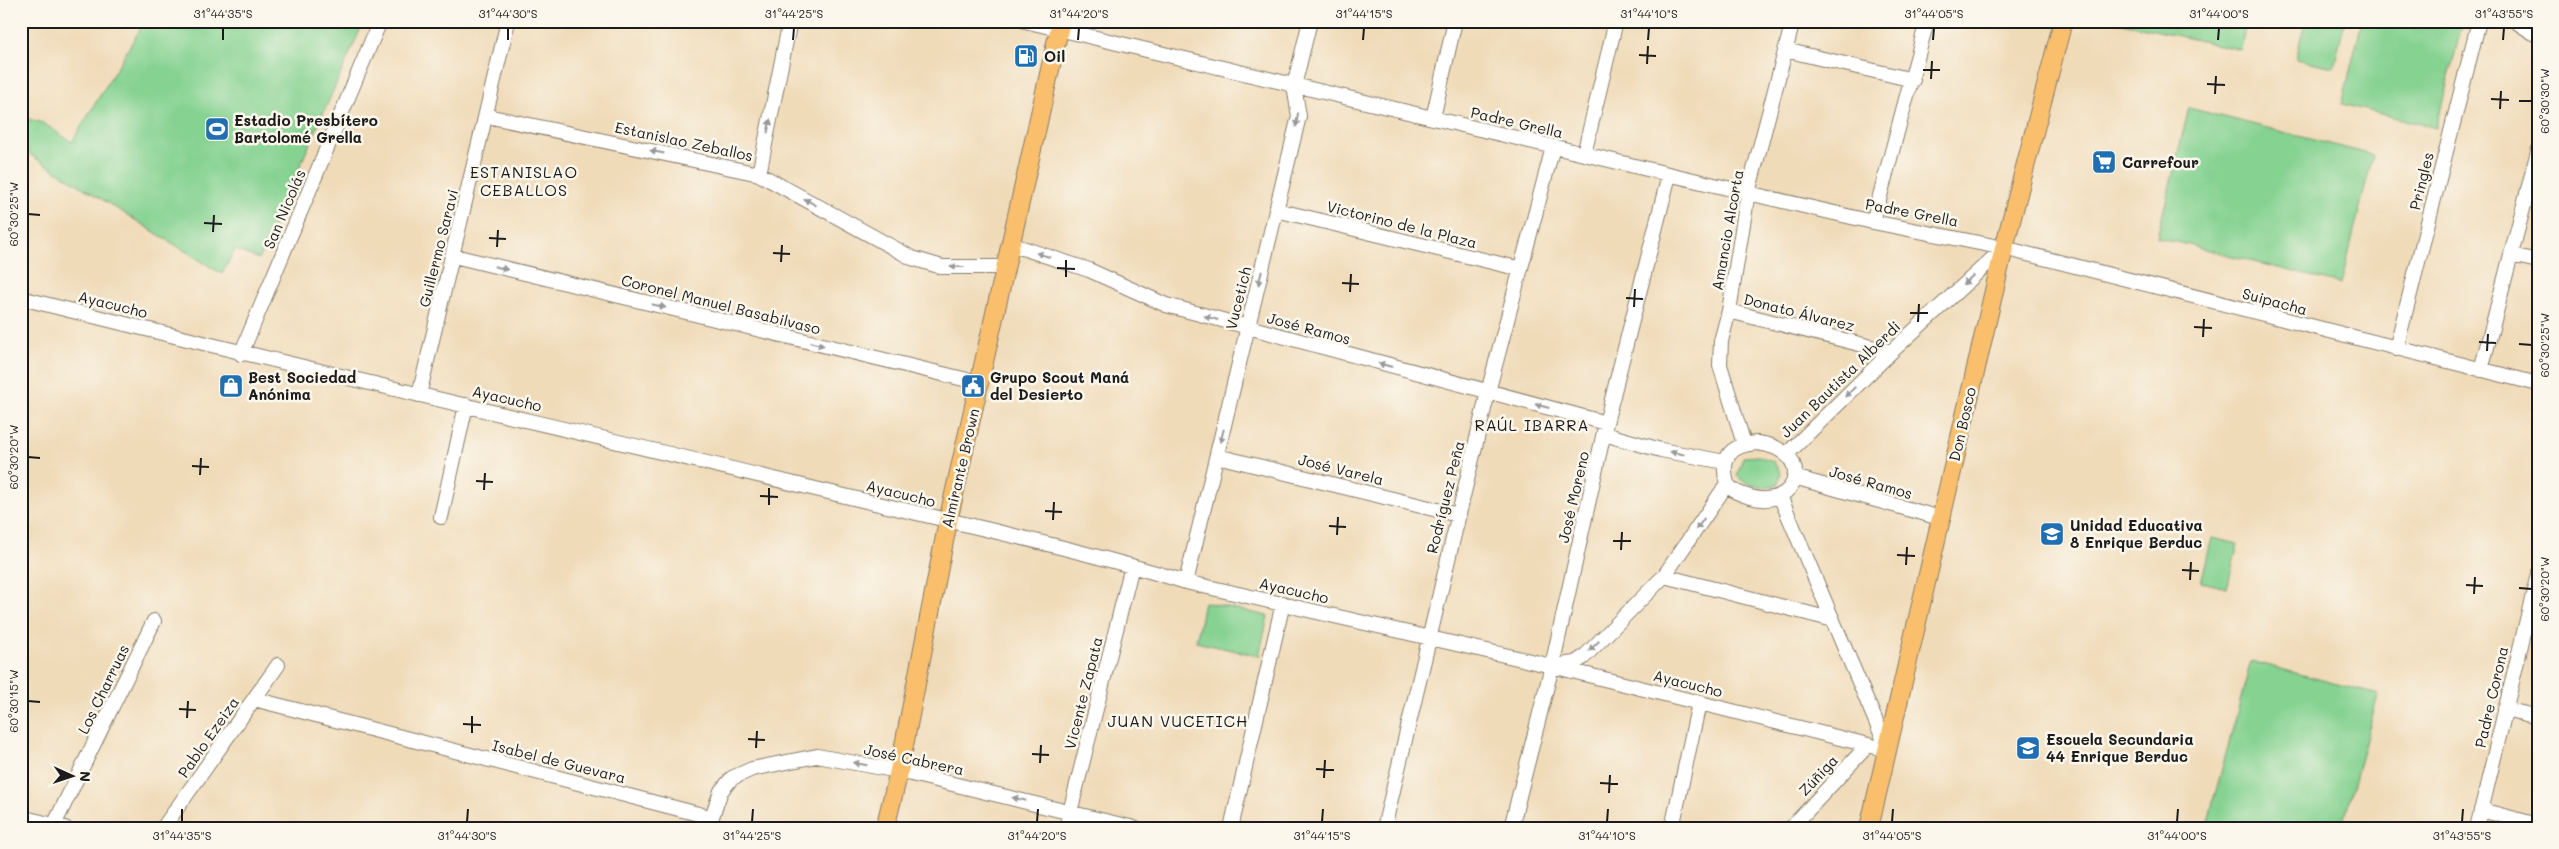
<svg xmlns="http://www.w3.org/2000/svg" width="2559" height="849" viewBox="0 0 2559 849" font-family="Mali,sans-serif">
<rect width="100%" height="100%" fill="#fbf7ec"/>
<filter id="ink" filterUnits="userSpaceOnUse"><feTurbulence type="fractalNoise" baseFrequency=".02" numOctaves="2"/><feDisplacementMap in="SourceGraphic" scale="10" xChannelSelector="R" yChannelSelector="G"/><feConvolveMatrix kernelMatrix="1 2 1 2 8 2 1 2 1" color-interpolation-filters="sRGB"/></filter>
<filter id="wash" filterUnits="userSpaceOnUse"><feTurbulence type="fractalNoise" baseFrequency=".0096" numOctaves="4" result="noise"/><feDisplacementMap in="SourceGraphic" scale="20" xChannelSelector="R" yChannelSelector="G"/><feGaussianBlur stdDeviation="1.12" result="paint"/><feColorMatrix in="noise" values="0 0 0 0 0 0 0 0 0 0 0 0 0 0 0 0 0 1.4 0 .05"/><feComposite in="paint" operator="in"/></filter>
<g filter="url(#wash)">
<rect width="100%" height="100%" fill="#f0dbb9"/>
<path fill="#85d291" stroke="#507756" d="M145,21H364L259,259L235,250L222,274L21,149V117L43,123L72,142Z
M2114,21H2246L2241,50Z
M2305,21H2345L2334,67L2296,59Z
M2362,21H2463L2436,128L2342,104Z
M2189,108L2373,155L2341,284L2157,237Z
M1758,456L1773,461L1781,473L1778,484C1763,490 1749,487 1737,476L1743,457Z
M2212,538L2238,544L2227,588L2201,582Z
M1204,602L1268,616L1259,656L1196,642Z
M2251,661L2378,695L2342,828H2206Z"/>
</g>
<g filter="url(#ink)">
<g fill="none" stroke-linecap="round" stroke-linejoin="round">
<defs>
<path id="minor" d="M1025,21L1748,193L1873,222L2004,248L2538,384
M2515,21L2538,36
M1785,50L1913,80
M487,116L759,174L912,258L942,267H1005
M1433,118L1455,21
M1584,154L1616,21
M759,174L790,21
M1276,210L1521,269
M1873,222L1927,21
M1010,244L1089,270L1166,305L1606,423
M2511,255L2538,261
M454,256L980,383
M21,298C278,363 537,422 795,484C925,516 1058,543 1186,582L1552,666L1888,750
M1729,311L1891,352
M2396,349L2479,21
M241,354L380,21
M2481,370L2538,151
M419,395L508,21
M1604,434L1661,450L1725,462
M1757,443C1817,450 1799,511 1750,497C1741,494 1733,492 1727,484C1720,456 1731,445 1757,443Z
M1744,444L1720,365L1721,341L1729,311L1748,193L1793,21
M1788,453L1891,352L2004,248
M1217,456L1458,515
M1794,477L1940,518
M1780,496L1888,750
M441,517L466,405
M1664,576L1830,619
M1186,582L1299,116L1294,86L1310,21
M1560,665L1575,663L1584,657L1664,576L1727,484
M254,699L710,817
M2505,709L2538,717
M2481,810L2538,825
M21,817L65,828
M54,825L154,621
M163,828L278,665
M708,828L721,791L732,778L752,769L817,756L899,771L1134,828
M1066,828L1132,566
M1231,828L1283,603
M1384,828L1488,392L1553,147
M1511,828L1552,666L1606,423L1669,175
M1672,828L1699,703
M1791,828L1868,745
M2477,828L2538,574"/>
<path id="major" d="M885,828L899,771L948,521L1061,21
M1869,828L2004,248L2063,21"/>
</defs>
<use href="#minor" stroke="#867c6a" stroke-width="16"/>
<use href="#major" stroke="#867c6a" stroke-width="20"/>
<use href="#minor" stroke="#fff" stroke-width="14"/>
<use href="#major" stroke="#f9bf6d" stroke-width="18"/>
</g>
<defs><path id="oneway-solid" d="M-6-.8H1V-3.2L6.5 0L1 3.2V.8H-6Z" transform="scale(1.25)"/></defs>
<g fill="#999">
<use href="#oneway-solid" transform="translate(1297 120) rotate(98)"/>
<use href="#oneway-solid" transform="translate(769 126) rotate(-78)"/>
<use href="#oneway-solid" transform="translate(657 152) rotate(-168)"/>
<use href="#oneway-solid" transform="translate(810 202) rotate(-151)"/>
<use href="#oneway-solid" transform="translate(1043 255) rotate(-162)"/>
<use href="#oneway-solid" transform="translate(957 267) rotate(180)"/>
<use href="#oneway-solid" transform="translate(501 268) rotate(14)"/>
<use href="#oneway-solid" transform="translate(1260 278) rotate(104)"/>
<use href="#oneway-solid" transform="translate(1968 280) rotate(138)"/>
<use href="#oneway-solid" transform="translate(659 306) rotate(14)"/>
<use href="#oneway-solid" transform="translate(1211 318) rotate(-164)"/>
<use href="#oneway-solid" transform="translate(817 344) rotate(14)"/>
<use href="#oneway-solid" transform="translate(1385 365) rotate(-165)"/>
<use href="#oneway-solid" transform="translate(1850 392) rotate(135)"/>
<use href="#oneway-solid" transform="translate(1542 406) rotate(-165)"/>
<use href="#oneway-solid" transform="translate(1222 436) rotate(104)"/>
<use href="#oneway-solid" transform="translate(1677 453) rotate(-169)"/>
<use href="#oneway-solid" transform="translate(1700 524) rotate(126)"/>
<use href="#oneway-solid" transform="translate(1594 646) rotate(135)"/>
<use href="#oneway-solid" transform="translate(860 764) rotate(-170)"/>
<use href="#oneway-solid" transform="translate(1019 799) rotate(-167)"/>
</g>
</g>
<path fill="none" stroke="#1c1c1c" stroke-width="2" d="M223,40V28M508,40V28M793,40L794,28M1078,40L1079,28M1363,40L1364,28M1648,40L1649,28M1933,40L1934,28M2218,40L2219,28M2503,40L2504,28M1639,55L1656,56M1647,64L1648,46M1923,70H1940M1931,79L1932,61M2207,84L2225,85M2215,94L2216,76M2491,99L2509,100M2519,101H2532M2500,109L2501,91M28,214L40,215M204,223L222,224M213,232L214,215M489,238L506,239M497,247L498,230M773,253L790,254M781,262L782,245M1057,268L1075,269M1066,277V260M1342,283L1359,284M1350,292L1351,274M1626,298L1643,299M1634,307L1635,289M1910,313H1928M1918,322L1919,304M2194,327L2212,328M2203,337L2204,319M2479,342L2496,343M2519,344L2532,345M2487,351L2488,334M28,457L40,458M192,466L209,467M200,475L201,458M476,481L493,482M484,490L485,473M760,496L778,497M769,505V488M1045,511L1062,512M1053,520L1054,502M1329,526L1346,527M1337,535L1338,517M1613,541H1631M1621,550L1622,532M1897,555L1915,556M1906,565L1907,547M2182,570L2199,571M2190,580L2191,562M2466,585L2483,586M2519,588L2532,589M2474,594L2475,577M28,701L40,702M179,709L196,710M187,718L188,701M463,724L481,725M472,733V716M748,739L765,740M756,748L757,731M1032,754L1049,755M1040,763L1041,745M1316,769L1334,770M1324,778L1325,760M1600,783L1618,784M1609,793L1610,775M182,822V809M467,822L468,809M752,822L753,809M1037,822L1038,809M1322,822L1323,809M1607,822L1608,809M1892,822L1893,809M2177,822L2178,809M2462,822L2463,809"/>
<defs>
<symbol id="fuel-square" viewBox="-11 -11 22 22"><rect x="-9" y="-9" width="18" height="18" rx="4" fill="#1f6fb2" stroke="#fbf7ec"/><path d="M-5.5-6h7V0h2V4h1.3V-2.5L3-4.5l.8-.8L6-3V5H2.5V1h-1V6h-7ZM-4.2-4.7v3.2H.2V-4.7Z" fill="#fff"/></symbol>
<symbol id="stadium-square" viewBox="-11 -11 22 22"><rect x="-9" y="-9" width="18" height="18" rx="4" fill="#1f6fb2" stroke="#fbf7ec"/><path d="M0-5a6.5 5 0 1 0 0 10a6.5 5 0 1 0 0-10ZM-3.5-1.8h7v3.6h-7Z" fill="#fff"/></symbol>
<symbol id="supermarket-square" viewBox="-11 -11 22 22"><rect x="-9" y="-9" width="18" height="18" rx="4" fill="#1f6fb2" stroke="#fbf7ec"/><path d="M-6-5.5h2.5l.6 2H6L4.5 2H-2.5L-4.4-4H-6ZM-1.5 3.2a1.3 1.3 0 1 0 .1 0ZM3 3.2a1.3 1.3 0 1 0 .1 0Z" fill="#fff"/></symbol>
<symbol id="shop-square" viewBox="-11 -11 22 22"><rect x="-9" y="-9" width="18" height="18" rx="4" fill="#1f6fb2" stroke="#fbf7ec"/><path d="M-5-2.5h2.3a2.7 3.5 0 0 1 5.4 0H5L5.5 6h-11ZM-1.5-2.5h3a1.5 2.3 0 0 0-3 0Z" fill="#fff"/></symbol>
<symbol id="civic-square" viewBox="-11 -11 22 22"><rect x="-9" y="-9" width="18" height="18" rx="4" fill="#1f6fb2" stroke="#fbf7ec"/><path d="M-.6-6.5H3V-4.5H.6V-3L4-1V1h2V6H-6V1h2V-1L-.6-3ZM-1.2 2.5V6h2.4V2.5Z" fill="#fff"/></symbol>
<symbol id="school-square" viewBox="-11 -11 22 22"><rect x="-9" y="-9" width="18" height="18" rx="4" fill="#1f6fb2" stroke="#fbf7ec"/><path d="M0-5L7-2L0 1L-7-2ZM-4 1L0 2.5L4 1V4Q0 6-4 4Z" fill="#fff"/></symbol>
</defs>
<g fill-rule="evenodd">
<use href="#fuel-square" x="1012" y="42" width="28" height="28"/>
<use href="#stadium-square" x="203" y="115" width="28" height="28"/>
<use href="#supermarket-square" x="2090" y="148" width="28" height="28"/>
<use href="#shop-square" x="217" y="372" width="28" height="28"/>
<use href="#civic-square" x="959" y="372" width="28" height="28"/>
<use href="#school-square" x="2038" y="520" width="28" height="28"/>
<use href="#school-square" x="2014" y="734" width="28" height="28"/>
</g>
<g text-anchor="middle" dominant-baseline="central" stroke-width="5" stroke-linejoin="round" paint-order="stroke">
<g font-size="15" font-weight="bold" fill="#1c1c1c" stroke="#fbf7ec" text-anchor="start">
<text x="1044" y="56">Oil</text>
<text x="234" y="120">Estadio Presbítero<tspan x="234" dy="17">Bartolomé Grella</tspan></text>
<text x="2122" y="162">Carrefour</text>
<text x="248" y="377">Best Sociedad<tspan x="248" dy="17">Anónima</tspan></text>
<text x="990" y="377">Grupo Scout Maná<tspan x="990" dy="17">del Desierto</tspan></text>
<text x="2070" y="525">Unidad Educativa<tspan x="2070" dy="17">8 Enrique Berduc</tspan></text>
<text x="2046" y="739">Escuela Secundaria<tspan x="2046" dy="17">44 Enrique Berduc</tspan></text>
</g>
<g font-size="15" fill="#1c1c1c" stroke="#fbf7ec">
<text transform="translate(1517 122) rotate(13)">Padre Grella</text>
<text transform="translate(684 141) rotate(12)">Estanislao Zeballos</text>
<text transform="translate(2421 181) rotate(-76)">Pringles</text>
<text transform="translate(284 209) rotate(-67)">San Nicolás</text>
<text transform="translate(1912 212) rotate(11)">Padre Grella</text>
<text transform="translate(1402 224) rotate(14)">Victorino de la Plaza</text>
<text transform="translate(1727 230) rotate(-80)">Amancio Alcorta</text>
<text transform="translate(438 248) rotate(-76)">Guillermo Saravi</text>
<text transform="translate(1238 298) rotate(-76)">Vucetich</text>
<text transform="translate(2275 301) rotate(15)">Suipacha</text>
<text transform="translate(113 304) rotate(14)">Ayacucho</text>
<text transform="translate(721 304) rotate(14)">Coronel Manuel Basabilvaso</text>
<text transform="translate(1799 312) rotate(14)">Donato Álvarez</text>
<text transform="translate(1309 328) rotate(15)">José Ramos</text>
<text transform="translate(1840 379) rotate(-44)">Juan Bautista Alberdi</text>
<text transform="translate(507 398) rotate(13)">Ayacucho</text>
<text transform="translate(1962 424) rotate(-77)">Don Bosco</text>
<text transform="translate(960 468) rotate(-77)">Almirante Brown</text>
<text transform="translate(1341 469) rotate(14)">José Varela</text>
<text transform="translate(1871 482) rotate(16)">José Ramos</text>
<text transform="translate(901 493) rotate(14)">Ayacucho</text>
<text transform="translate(1445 497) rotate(-76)">Rodríguez Peña</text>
<text transform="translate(1573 497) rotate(-77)">José Moreno</text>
<text transform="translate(1294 590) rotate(13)">Ayacucho</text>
<text transform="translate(1688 683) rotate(14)">Ayacucho</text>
<text transform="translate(103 689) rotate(-64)">Los Charruas</text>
<text transform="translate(1083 693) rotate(-76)">Vicente Zapata</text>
<text transform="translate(2491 697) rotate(-77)">Padre Corona</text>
<text transform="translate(208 737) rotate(-55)">Pablo Ezeiza</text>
<text transform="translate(914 759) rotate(12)">José Cabrera</text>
<text transform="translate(559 761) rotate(14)">Isabel de Guevara</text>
<text transform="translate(1818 775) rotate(-47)">Zúñiga</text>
</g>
<g font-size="16" letter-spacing="1" fill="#1c1c1c" stroke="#fbf7ec">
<text x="524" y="171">ESTANISLAO<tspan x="524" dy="18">CEBALLOS</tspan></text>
<text x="1532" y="424">RAÚL IBARRA</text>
<text x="1178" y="720">JUAN VUCETICH</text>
</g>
</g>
<rect width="2559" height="849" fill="none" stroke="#fbf7ec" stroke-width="55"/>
<g transform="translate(72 776) rotate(93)" stroke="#fbf7ec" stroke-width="4" paint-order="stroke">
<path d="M0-4L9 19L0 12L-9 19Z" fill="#1c1c1c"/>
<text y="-8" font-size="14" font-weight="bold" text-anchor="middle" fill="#1c1c1c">N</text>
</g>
<rect x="28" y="28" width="2504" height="794" fill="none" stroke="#1c1c1c" stroke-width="2"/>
<g font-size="12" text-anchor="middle" fill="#1c1c1c">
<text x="223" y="18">31°44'35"S</text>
<text x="508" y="18">31°44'30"S</text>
<text x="794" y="18">31°44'25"S</text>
<text x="1079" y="18">31°44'20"S</text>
<text x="1364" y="18">31°44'15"S</text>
<text x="1649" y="18">31°44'10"S</text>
<text x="1934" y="18">31°44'05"S</text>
<text x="2219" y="18">31°44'00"S</text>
<text x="2504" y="18">31°43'55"S</text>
<text transform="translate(2545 101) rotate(-90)" y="4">60°30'30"W</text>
<text transform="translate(14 214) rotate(-90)" y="4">60°30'25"W</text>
<text transform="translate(2545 345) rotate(-90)" y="4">60°30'25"W</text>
<text transform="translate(14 457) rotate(-90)" y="4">60°30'20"W</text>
<text transform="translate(2545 589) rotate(-90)" y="4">60°30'20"W</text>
<text transform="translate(14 701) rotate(-90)" y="4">60°30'15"W</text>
<text x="182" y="840">31°44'35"S</text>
<text x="467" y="840">31°44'30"S</text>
<text x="752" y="840">31°44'25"S</text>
<text x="1037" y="840">31°44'20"S</text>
<text x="1322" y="840">31°44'15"S</text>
<text x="1607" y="840">31°44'10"S</text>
<text x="1892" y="840">31°44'05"S</text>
<text x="2177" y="840">31°44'00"S</text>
<text x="2462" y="840">31°43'55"S</text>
</g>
</svg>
